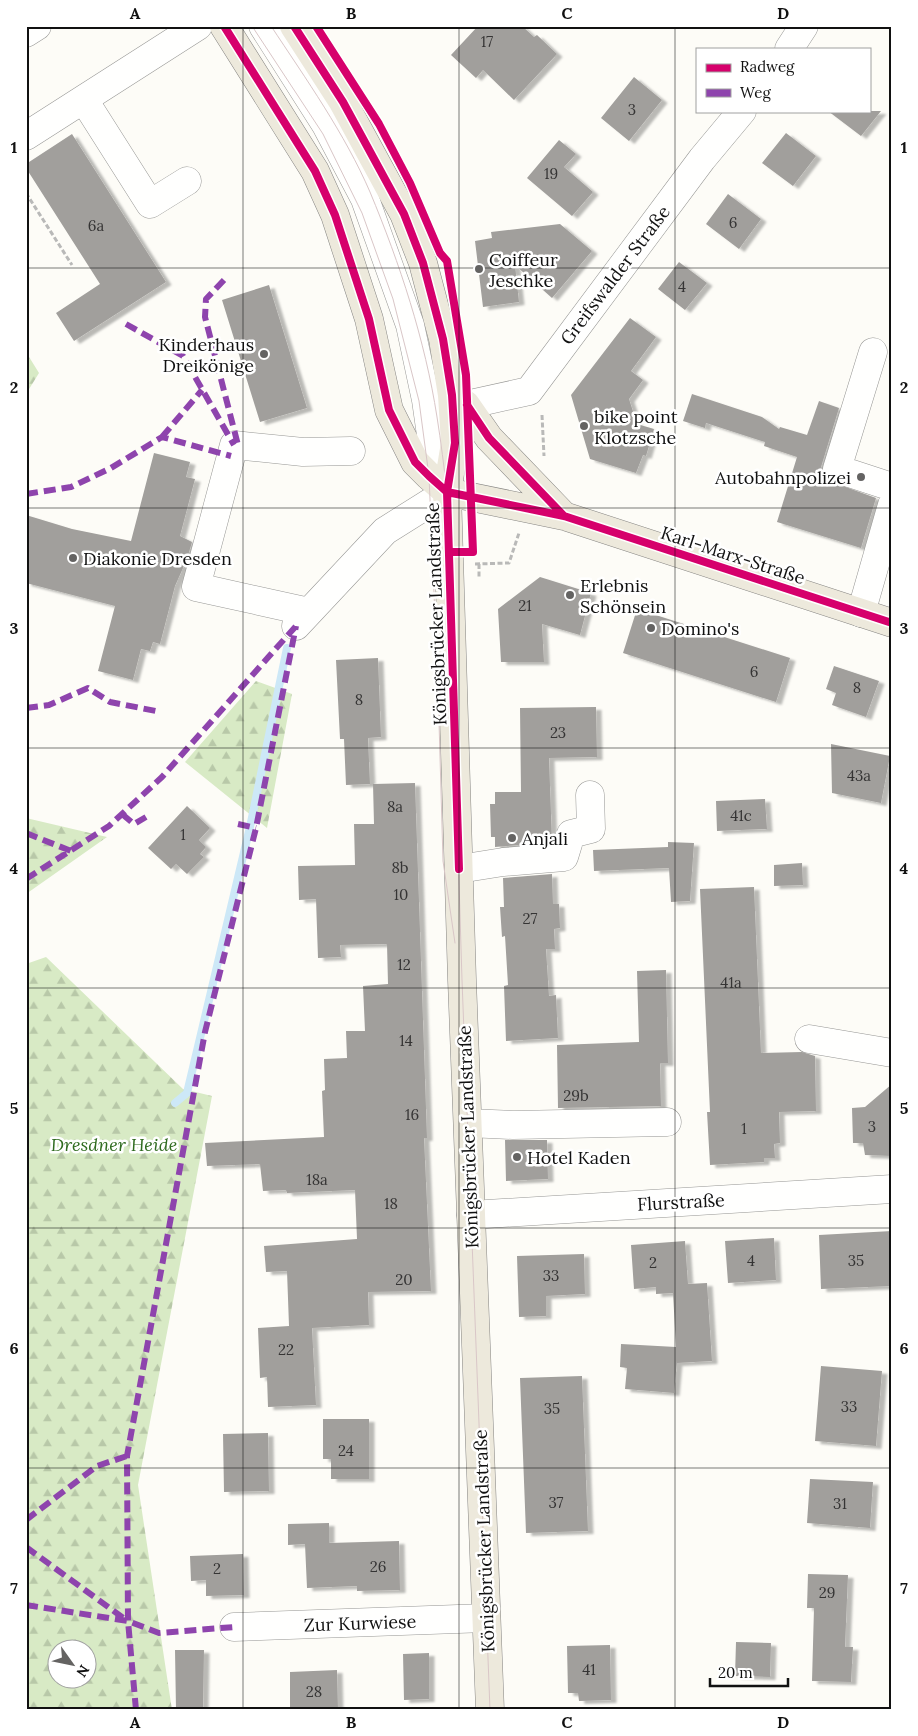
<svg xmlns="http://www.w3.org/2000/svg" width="918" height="1736" viewBox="0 0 918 1736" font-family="Lora,serif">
<defs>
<pattern id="forest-firs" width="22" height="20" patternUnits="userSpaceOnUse" patternTransform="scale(1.25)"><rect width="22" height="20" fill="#d8eac5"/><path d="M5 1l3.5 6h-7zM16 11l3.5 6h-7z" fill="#b8c8a8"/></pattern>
<filter id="shadow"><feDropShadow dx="5.5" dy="3" stdDeviation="1" flood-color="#0004"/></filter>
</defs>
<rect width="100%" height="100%" fill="#fdfcf7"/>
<path fill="url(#forest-firs)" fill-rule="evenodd" d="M26,352L39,373L26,394Z
M256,681L292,694L267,828L185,762Z
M26,818L107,837L26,894Z
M46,957L183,1089L212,1096L138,1485L172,1710H26V964ZM58,1648H88V1678H58Z"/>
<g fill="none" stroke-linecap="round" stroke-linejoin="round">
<path stroke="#cde8f7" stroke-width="8" d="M175,1103L187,1093L250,827L287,648"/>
</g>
<path fill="#a19f9c" filter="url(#shadow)" d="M478,26H522L534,37L537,35L557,54L514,100L483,70L476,78L451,55Z
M634,77L662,100L629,141L601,118Z
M828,111H881L861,136Z
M786,133L816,156L793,186L762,163Z
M72,134L166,282L74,341L56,313L100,284L26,168V164Z
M559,140L576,154L564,167L593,192L572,216L527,178Z
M728,194L761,219L739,249L706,224Z
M560,224L592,251L552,298L515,265L519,302L483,307L475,241L492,238L491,232Z
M679,262L707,283L685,310L658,289Z
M269,285L307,408L260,422L222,300Z
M630,318L656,337L631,371L643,380L629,399L637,424L654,429L646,456L643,455L636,473L590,459L571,395Z
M692,394L762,417L779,429L780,427L807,435L819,401L839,408L818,477L876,498L861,548L777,522L797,457L764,446L765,442L706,423L705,428L683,421Z
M154,453L190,462L186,477L195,479L180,536L192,542L187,559L175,586L160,644L153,642L150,651L141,649L133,680L98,671L115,606L26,583V515L72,529L131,541Z
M540,577L591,593L580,635L542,624L544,662H501L498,609Z
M637,609L790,658L776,702L623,653Z
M378,658L381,737L368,738L370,784L346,785L344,739H340L336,660Z
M834,666L879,681L866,717L832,705L836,693L826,689Z
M596,707L597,757L549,758L552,842L495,847V837H491L490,804H495V792H521L520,708Z
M831,744L890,756L881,803L832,793Z
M415,783L427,1138H424L431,1291L368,1292L369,1325L312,1328L316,1405L268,1407L267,1377L260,1378L258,1328L289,1326L287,1271L266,1272L264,1246L357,1239L355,1190L287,1193L286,1190L263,1191L260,1164L207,1166L205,1143L324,1137L322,1091L325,1090L324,1059L347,1058L346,1031H365L363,986L388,984L387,944L340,945L341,957L318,958L316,899L299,900L298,866L355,865L354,824H374L373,784Z
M765,799L767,829L717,831L716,801Z
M187,806L210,828L199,840L206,847L200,854L204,857L187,874L176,864L171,869L148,848Z
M668,842L694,843L690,901L671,902L669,868L594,871L593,850L668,847Z
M802,863L803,885L774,886V865Z
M552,874L553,904H559L560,928L554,929L555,949H546L549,996L556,995L558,1038L506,1041L504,986L508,985L505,936L502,937L500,907H504L503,878Z
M754,887L761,1053L802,1052L815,1056L816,1111L779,1112L780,1143L774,1144L775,1158H764V1162L710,1165L707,1112H710L700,889Z
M666,970L668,1063H660L661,1106L558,1108L557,1045L639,1042L637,971Z
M892,1084V1156L865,1155L863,1143H853L852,1108L865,1107Z
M505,1140H547L548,1179L506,1181Z
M892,1231V1286L821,1289L819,1235Z
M774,1238L776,1280L728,1283L725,1241Z
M685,1241L688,1284L707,1283L712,1361L677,1363V1361L674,1393L625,1389L627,1368L620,1367L621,1344L676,1347L673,1293L656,1294V1287L634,1289L631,1245Z
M584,1254L585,1294L546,1296V1316L519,1317L517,1256Z
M821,1366L882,1371L876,1446L815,1441Z
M582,1376L588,1531L526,1533L520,1378Z
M323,1419H369V1479H331V1459H323Z
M268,1433L269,1491L224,1492L223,1434Z
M810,1479L873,1482L870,1528L807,1523Z
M329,1523V1543L399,1541L400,1590L357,1591V1586L307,1588L305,1544L288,1545V1524Z
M243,1554L244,1595L206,1596V1580L191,1581L190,1556Z
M808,1574L848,1575L845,1647H853L851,1682L812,1681L814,1608H807Z
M736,1642L771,1643L770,1677L735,1676Z
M610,1645L611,1700L579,1701L578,1693H568L567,1646Z
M175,1650H204L203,1710H176Z
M429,1653V1699L404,1700L403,1654Z
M337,1670L338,1710H290V1672Z"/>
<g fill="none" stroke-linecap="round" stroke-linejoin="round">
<defs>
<path id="minor" d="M263,26L326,125L365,199L410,325L426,400L436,470L447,492L385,531L296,626
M26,33L37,26
M789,49L804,26
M84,100L150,204L187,181
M26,136L198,26
M873,352L837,469L892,487
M466,405L529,391L702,159L742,111
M309,612L196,587L234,445L303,452L351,451
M861,613L892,505
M459,869L503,862L564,857L571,834L591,829L590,795
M809,1039L892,1053
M468,1123L513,1125L667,1122
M471,1215L892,1189
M234,1627L486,1618"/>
<path id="major" d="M224,26L315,171L335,215L369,319L389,410L415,462L429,476L447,492L564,516L892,623
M294,26L343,102L404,214L423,263L443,339L452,395L455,443L447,492L462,980L490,1710
M452,395L466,405L489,438L564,516"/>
</defs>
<use href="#minor" stroke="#979795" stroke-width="29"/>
<use href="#major" stroke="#858482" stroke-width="29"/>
<path stroke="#b9b9b8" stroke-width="3" stroke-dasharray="5 2.5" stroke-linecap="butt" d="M26,193L72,265
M542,415L544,456
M475,564L509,563L519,533
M479,564V578"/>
<use href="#minor" stroke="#fffffe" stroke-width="28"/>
<use href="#major" stroke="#ede9dc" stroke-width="28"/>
<path stroke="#d9c6c7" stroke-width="1" d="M252,26L323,134L362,213L393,299L419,401L429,476L438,687L443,861L455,943
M271,26C306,79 345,134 370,192C400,264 425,340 437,417C441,442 444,467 447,492L462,980L490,1710"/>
<path stroke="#8e44ad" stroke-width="6" stroke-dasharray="12 6" stroke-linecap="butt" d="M224,280L206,299L205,317L238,445
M126,324L183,356L234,445
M162,437L202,390
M26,494L71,487L111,468L162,437L231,456
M26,708L49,705L88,688L110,702L161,712
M122,814L134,824L146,817
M238,824L256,828
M26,833L71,851
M26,879L109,826L122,814L162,777L296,626
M26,1520L97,1466L127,1456
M26,1547L126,1620
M26,1605L128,1621L159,1633L234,1627
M136,1710L128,1621L127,1456L205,1032L256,828L296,626"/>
<defs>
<path id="cycleway" d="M224,26L315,171L335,215L369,319L389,410L415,462L429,476L447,492L564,516L892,623
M294,26L343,102L404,214L423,263L443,339L452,395L455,443L447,492L459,869
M316,26L379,124L410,183L440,253L447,261L466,375L473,552H449
M467,405L489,438L564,516"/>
</defs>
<use href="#cycleway" stroke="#fff" stroke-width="11"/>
<use href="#cycleway" stroke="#d6006c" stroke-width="8"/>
</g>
<path fill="none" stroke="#111" stroke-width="1" stroke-opacity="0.55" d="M243,26V1710M459,26V1710M675,26V1710M26,268H892M26,508H892M26,748H892M26,988H892M26,1228H892M26,1468H892"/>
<g fill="#646362" stroke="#fff" stroke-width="2">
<circle cx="479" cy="269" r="5"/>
<circle cx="264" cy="354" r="5"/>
<circle cx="584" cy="426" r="5"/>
<circle cx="861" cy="477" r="5"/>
<circle cx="73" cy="558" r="5"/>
<circle cx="570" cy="595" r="5"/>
<circle cx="651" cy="628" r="5"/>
<circle cx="512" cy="838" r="5"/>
<circle cx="517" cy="1157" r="5"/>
</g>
<g text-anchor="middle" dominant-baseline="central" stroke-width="5" stroke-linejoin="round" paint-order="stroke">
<g font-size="15" fill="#353434">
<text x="487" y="41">17</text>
<text x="632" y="109">3</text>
<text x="551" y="173">19</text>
<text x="733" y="222">6</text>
<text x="96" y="225">6a</text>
<text x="682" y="286">4</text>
<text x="525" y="605">21</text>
<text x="754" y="671">6</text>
<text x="857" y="687">8</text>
<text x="359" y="699">8</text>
<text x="558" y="732">23</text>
<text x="859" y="775">43a</text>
<text x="395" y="806">8a</text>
<text x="741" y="815">41c</text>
<text x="183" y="834">1</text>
<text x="400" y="867">8b</text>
<text x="401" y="894">10</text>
<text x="530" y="918">27</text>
<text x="404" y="964">12</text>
<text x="731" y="982">41a</text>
<text x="406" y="1040">14</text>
<text x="576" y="1095">29b</text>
<text x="412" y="1114">16</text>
<text x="872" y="1126">3</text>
<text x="744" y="1128">1</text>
<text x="317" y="1179">18a</text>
<text x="391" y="1203">18</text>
<text x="751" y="1260">4</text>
<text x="856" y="1260">35</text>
<text x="653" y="1262">2</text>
<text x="551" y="1275">33</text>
<text x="404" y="1279">20</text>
<text x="286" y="1349">22</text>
<text x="849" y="1406">33</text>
<text x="552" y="1408">35</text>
<text x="346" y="1450">24</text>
<text x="556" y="1502">37</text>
<text x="840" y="1503">31</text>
<text x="378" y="1566">26</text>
<text x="217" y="1568">2</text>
<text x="827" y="1592">29</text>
<text x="589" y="1669">41</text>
<text x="314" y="1691">28</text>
</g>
<g font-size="18" fill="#111" stroke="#fff" text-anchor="start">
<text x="489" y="259">Coiffeur<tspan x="489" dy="21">Jeschke</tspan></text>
<text x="254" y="344" text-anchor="end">Kinderhaus<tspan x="254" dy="21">Dreikönige</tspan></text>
<text x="594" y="416">bike point<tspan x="594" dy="21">Klotzsche</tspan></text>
<text x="851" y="477" text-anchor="end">Autobahnpolizei</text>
<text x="83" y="558">Diakonie Dresden</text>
<text x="580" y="585">Erlebnis<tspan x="580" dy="21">Schönsein</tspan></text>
<text x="661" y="628">Domino's</text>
<text x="522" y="838">Anjali</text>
<text x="527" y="1157">Hotel Kaden</text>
</g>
<g font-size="18" fill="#111" stroke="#fff">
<text transform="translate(615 275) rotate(-53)">Greifswalder Straße</text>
<text transform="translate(733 555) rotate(18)">Karl-Marx-Straße</text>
<text transform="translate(436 614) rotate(-92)">Königsbrücker Landstraße</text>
<text transform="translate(468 1137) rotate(-92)">Königsbrücker Landstraße</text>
<text transform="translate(681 1202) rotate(-3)">Flurstraße</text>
<text transform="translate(484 1541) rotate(-92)">Königsbrücker Landstraße</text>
<text transform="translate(360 1623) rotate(-2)">Zur Kurwiese</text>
</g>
<g font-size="18" font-style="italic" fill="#2f6b1f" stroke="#fff">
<text x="114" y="1144">Dresdner Heide</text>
</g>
</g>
<rect width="918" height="1736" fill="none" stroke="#ffffff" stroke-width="55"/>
<rect x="696" y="48" width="175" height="65" fill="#ffffff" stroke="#a0a0a0"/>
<rect x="706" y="64" width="25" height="8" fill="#d6006c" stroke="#a0a0a0"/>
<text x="740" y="72" font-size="15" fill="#111111">Radweg</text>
<rect x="706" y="89" width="25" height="8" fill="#8e44ad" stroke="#a0a0a0"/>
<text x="740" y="98" font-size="15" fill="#111111">Weg</text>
<g transform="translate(72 1664) rotate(123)"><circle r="24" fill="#ffffff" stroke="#a0a0a0"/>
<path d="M0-4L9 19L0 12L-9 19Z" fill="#646362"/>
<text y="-8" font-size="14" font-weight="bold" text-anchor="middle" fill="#111111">N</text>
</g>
<path d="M710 1678v8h78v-8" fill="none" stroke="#111111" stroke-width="2.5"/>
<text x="718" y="1678" font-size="15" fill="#111111" stroke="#ffffff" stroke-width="4" paint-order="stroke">20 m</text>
<rect x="28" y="28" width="862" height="1680" fill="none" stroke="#111" stroke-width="2"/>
<g font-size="16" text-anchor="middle" font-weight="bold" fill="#111">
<text x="135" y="19">A</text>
<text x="351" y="19">B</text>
<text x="567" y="19">C</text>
<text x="783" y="19">D</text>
<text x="14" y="153">1</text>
<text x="904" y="153">1</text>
<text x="14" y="393">2</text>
<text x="904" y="393">2</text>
<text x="14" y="634">3</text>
<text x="904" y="634">3</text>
<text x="14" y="874">4</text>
<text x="904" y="874">4</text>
<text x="14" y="1114">5</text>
<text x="904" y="1114">5</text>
<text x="14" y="1354">6</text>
<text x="904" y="1354">6</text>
<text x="14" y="1594">7</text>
<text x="904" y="1594">7</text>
<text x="135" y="1728">A</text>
<text x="351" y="1728">B</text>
<text x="567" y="1728">C</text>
<text x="783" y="1728">D</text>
</g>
</svg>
